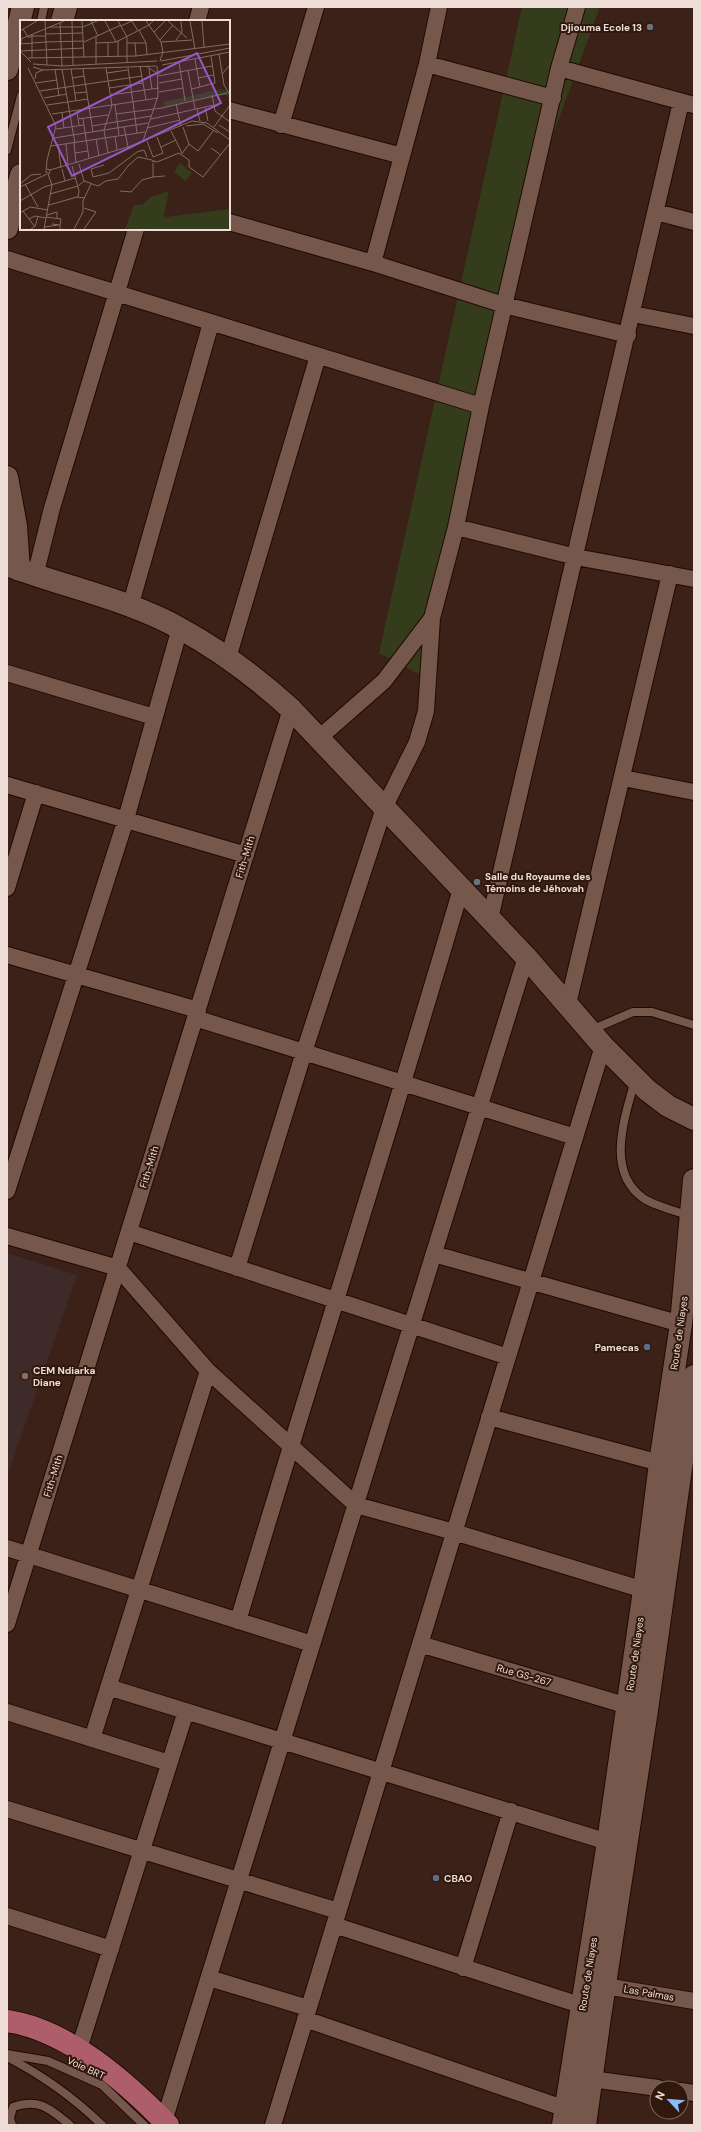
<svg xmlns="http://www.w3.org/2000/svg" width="701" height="2132" viewBox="0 0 701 2132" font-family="'DM Sans',sans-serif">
<rect width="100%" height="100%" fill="#3b2117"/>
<path fill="#3e2a29" d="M7,1253L77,1275L7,1477Z"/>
<path fill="#353c1c" d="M522,7H600L527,205L426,678L379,653Z"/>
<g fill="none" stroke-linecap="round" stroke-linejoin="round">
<defs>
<path id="service" d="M41,21L44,7
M7,150L21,96
M591,1030L633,1012H652L694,1025
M635,1080C625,1117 605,1171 643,1198C654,1206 677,1211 689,1216
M7,2054L48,2061L102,2085L144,2125
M7,2057C42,2075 74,2098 102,2125
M12,2125L10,2118L13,2107C40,2098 50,2109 70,2125"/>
<path id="minor" d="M197,21L201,7
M427,64L553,98
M559,68L694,105
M229,110L402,156
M281,125L316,7
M656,212L694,222
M229,222L373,263L504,305L628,335
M7,259L481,406
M373,263L427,64L439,7
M633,314L694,326
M456,527L576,557L694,579
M35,576L52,508L136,229
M130,607L211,323
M228,658L318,356
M7,673L154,717
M319,738L384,681L432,618
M623,778L694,792
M7,785L246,855
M7,888L36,793
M490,919L681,102
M7,955L198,1010
M568,1004L670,574
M195,1018L575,1137
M7,1191L126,819L180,628
M129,1232L508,1357
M7,1236L118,1268L208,1371L356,1505L454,1532L644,1590
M434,1254L681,1324
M237,1268L304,1052L384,808L417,742L426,711L432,618L456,527L481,406L559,68L577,7
M489,1417L660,1463
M7,1548L312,1644
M238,1621C311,1377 389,1134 461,889
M7,1624L291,709
M420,1644L628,1706
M108,1687L608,1842
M7,1712L169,1763
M92,1739L208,1371
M7,1809L338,1911
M7,1916L111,1949
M334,1925L583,2006
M463,1968L511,1811
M209,1978L308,2008
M605,1986L694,2001
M305,2019L566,2109
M79,2049L186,1711
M591,2079L658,2088
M681,2091L694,2093
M164,2121L526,957
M273,2125L603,1046"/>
<path id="secondary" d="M62,21L66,7
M7,69L23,7
M7,228L21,175
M7,477L16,526L19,570
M7,565C64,587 128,599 181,629C221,651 258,679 291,709L526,957L603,1046L647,1090L668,1106L694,1119
M563,2125L608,1842L644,1590L660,1463L681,1324L694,1180
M585,2125L600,2017L647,1710L694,1376"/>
<path id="primary" d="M7,2021C68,2030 126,2082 168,2125"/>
</defs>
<use href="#service" stroke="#210a03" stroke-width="10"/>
<use href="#minor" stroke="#210a03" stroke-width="18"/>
<use href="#secondary" stroke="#210a03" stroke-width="24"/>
<use href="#primary" stroke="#210a03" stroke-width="24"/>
<use href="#service" stroke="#75574b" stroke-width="8"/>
<use href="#minor" stroke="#75574b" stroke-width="16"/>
<use href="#secondary" stroke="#75574b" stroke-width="22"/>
<use href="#primary" stroke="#ae5e6b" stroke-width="22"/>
</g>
<g fill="#6b7280" stroke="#30180d" stroke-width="1.5">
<circle cx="650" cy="27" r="4"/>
<circle cx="477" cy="882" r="4"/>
</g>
<g fill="#5c6f8a" stroke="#30180d" stroke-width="1.5">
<circle cx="647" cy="1347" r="4"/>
<circle cx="436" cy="1878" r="4"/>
</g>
<circle fill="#8d6e63" stroke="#30180d" stroke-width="1.5" cx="25" cy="1376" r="4"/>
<g text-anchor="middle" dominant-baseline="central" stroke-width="4" stroke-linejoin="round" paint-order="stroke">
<g font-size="10" font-weight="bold" fill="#eeddd6" stroke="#30180d" text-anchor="start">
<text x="642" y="27" text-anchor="end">Djiouma Ecole 13</text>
<text x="485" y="876">Salle du Royaume des<tspan x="485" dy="12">Témoins de Jéhovah</tspan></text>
<text x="639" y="1347" text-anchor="end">Pamecas</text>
<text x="33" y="1370">CEM Ndiarka<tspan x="33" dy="12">Diane</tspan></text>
<text x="444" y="1878">CBAO</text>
</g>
<g font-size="10" fill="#eeddd6" stroke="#30180d">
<text transform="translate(245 857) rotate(-73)">Fith-Mith</text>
<text transform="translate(149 1167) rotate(-73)">Fith-Mith</text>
<text transform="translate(679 1333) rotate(-82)">Route de Niayes</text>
<text transform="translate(53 1476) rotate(-73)">Fith-Mith</text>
<text transform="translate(635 1654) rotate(-82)">Route de Niayes</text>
<text transform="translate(524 1675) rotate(16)">Rue GS-267</text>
<text transform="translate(588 1974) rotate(-81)">Route de Niayes</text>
<text transform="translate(649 1993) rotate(10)">Las Palmas</text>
<text transform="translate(86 2068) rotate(25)">Voie BRT</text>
</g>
</g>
<g transform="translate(20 20)">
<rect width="210" height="210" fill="#3b2117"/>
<path d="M201,69L210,72V78L205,75L181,78L144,87V82ZM160,143L172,153L166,161L154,152ZM149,171L144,195L146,197L210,189V209H105L114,185H122L131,177Z" fill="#353c1c"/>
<path fill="none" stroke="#836c63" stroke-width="1" d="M25,1L27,45M52,1L53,45M62,1L64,37M71,1L78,16M85,1L96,22M98,1L107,17V43M126,1L141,22L143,32L140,41M148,1L167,18M170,1L175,29M182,1L184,27M40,2L42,46M101,6L112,1L118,11M29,7H63L77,1M3,9L8,17H11M119,10L126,23L127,35M0,11L17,1M134,12L145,1M12,14V38M26,14L63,13M11,16H26M76,17V44M140,20L153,5M156,20L162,12L161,1M26,22L64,21M64,22L101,5M141,22L172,20M1,23V19L44,1M76,23L96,22L129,5L133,1M107,23H126M115,23L116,36M0,24L26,22M0,31L64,28M0,31L11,42M199,34L204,65L210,75M88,37V23M98,37V21M8,38L116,36L210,24M175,39L180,67M141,41L210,28M159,42L165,81M13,44L42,46L137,41M142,45L210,32M120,46L126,80M126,46L138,54M13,47L23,50L136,46M8,48L36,106L27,140L26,152L29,154L30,150L27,149M86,48L92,85L84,110L88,133M108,48L113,82M35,49L39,76M42,49L55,123M51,49L56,81M63,49L73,112M129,49L132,69M168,50L175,89M87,53L108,50M138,54L151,45M202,54L210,45M138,56L192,46M52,58L64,56M178,58L194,55M15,59L16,53L23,50M16,63L37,60M139,63L162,59M89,68L123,63M172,69L195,63L191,36M20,71L122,56M139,72L163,68M55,73L67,72M91,75L139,68M192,75L195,91L210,102M24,78L47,74M113,82L117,113M156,84L161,106M27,85L68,79M95,85L99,115M185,87L188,101M177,89L180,101M57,91L59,105M42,93L44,108M32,94L138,78M96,94L142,88L207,73M58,99L88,95M63,99L69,138M131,99L194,85M199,105L210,112M72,106L131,96M166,106L183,104L198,113M104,107L108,127M194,107L210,85M127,108L160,100M36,109L64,105M151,111L162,133M95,116L97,130M34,118L128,103M76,119L79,136M123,121L138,76L137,46M127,121L133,137M54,123L56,143M46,124L48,144M169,124L178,131L194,110M38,125L41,148M31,126L125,112M141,127L156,120M191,128L201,135M55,133L68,131M161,135L169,124L163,107M133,137L143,133L137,117M135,141H132L137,142L159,133L169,140V147L183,157L210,123M59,144L64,161L78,166L86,161L98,159L108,146L118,137L132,140M84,145L71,149L73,157L89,153L117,132L124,130L127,137M52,146L59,171L58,177M42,149L45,161M30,150L108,127L172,101L187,103L210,120M133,157L145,156M0,164L11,155L21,154M5,164L18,187M0,167L27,154M100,171L111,172L122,160L133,157V143M30,174L58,166L64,161M0,181L24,167L55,158M29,185L57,177L64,178M3,191L15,207M0,193L10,187L28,190M27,195L37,192V199M26,197L41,199L40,205M9,199L15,196L26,198M32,204L40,205V209M25,207L38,205M11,209L15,206L18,197M24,209L32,165L28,154M54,209L63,192V181L71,164M64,209L76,192L64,188"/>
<path fill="#9858c5" fill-opacity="0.15" stroke="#9858c5" stroke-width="2" d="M177,33L201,83L52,156L28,107Z"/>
<rect width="210" height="210" fill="none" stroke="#eeddd6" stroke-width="2"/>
</g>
<rect width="701" height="2132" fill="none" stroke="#eeddd6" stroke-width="16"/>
<g transform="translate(669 2100) rotate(296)"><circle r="19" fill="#30180d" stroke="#7c675d"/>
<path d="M0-3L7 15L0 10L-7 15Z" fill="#88bafc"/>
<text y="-6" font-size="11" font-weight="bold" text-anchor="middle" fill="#eeddd6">N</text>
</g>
</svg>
